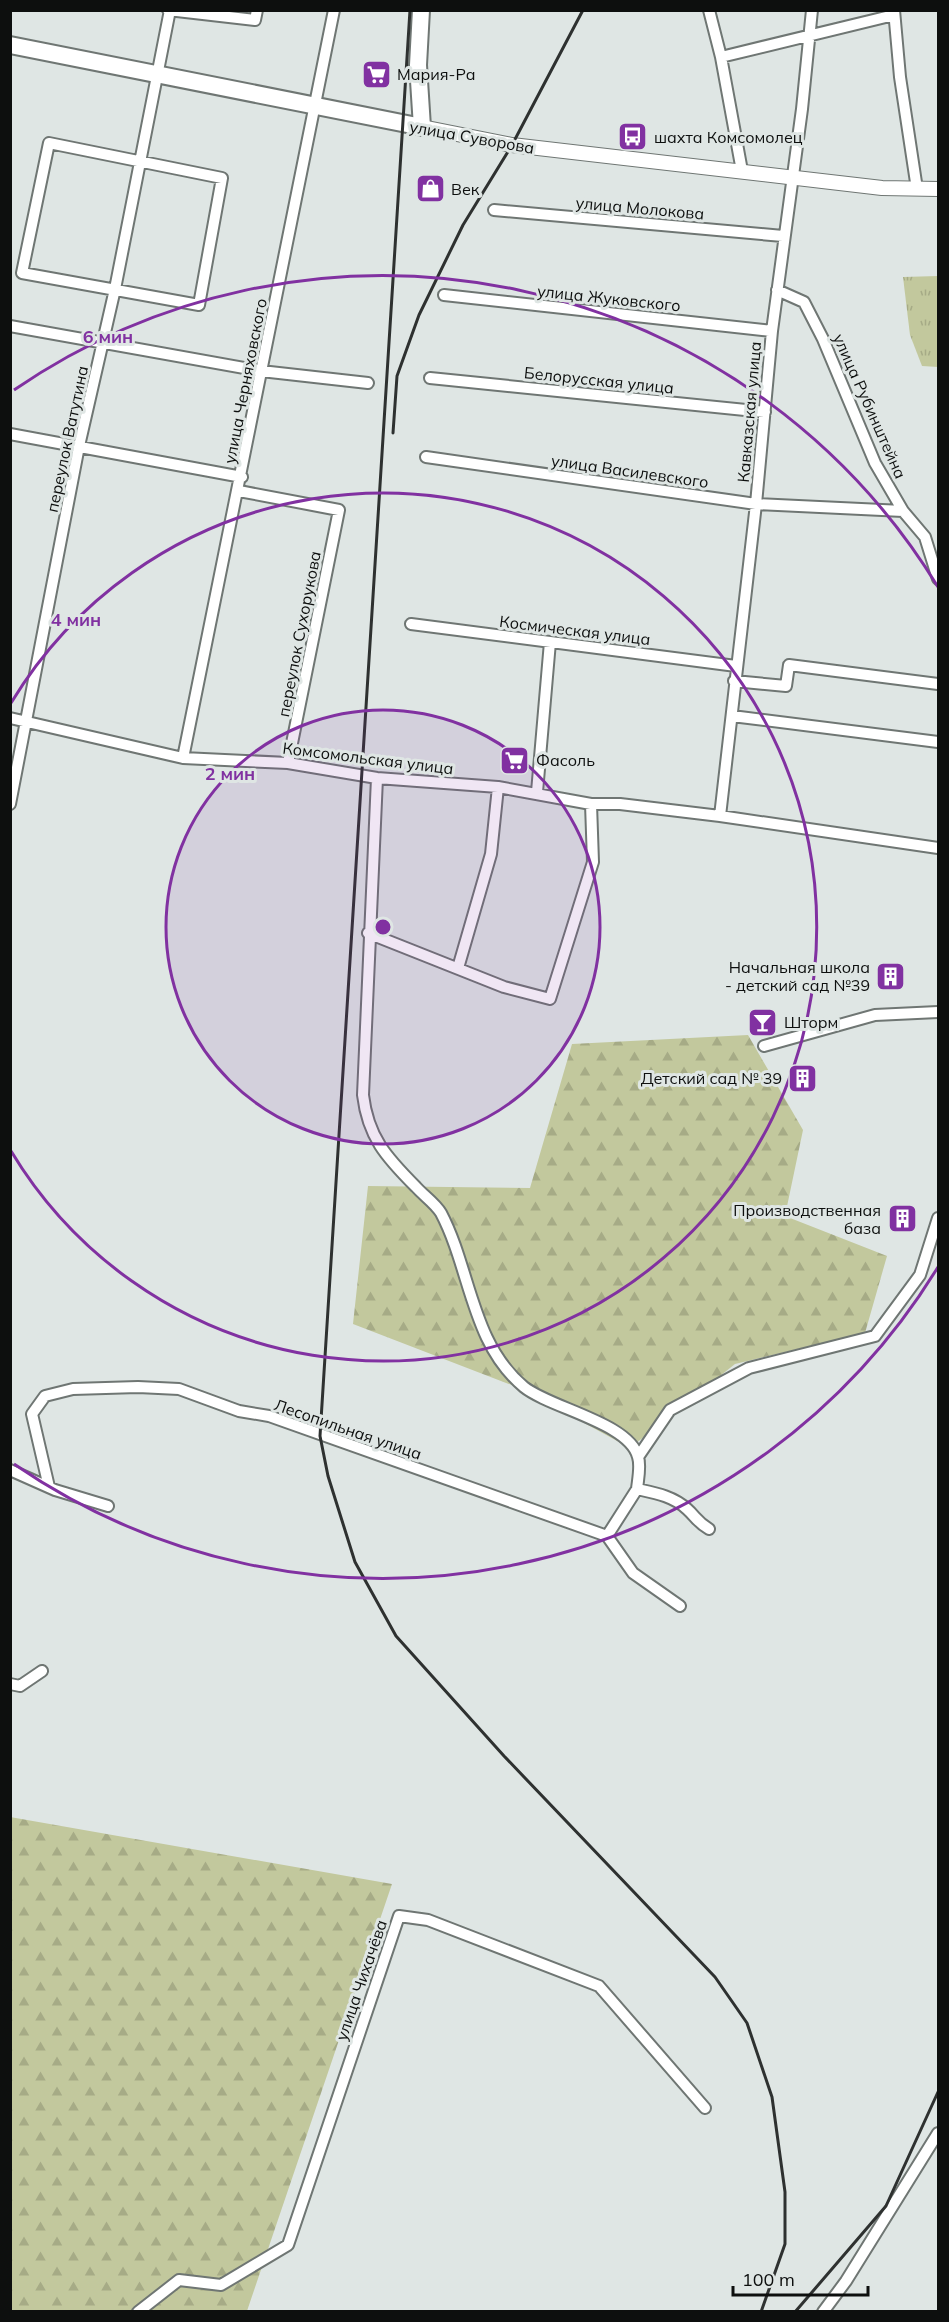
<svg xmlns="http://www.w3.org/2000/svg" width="949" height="2322" viewBox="0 0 949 2322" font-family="Mulish,sans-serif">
<defs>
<pattern id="grass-tufts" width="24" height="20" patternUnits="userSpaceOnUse" patternTransform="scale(1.5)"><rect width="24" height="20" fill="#c2c89d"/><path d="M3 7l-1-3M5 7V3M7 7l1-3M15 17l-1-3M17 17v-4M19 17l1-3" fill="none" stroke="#a6ab86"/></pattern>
<pattern id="forest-firs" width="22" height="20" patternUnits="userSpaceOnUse" patternTransform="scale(1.5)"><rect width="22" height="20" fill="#c2c89d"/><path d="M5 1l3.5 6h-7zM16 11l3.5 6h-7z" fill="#a6ab86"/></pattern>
</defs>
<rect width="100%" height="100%" fill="#dfe6e4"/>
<path fill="url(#grass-tufts)" d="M938,276V367L922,366L910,335L903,277Z"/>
<path fill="url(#forest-firs)" d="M748,1035L803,1130L785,1216L887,1256L865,1333L735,1364L630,1448L522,1389L353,1324L368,1186L530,1188L572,1044Z
M10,1817L392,1884L247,2311H11Z"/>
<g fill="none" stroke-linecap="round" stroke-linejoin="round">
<defs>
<path id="street" d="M168,10L255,20L257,10
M709,10L721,57L742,171
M894,10L900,77L917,189
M721,57L894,15
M49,143L222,178L199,305L22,273Z
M494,210L783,236
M777,290L804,302L823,339L875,463L903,511L925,537L938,579
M444,295L772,331
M10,326L261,371L368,383
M430,378L765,412
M10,434L242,477
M426,457L756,504L903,511
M239,491L339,510L288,763
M411,624L736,666
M734,681L786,686L789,665L938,684
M732,716L938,742
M10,718L183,758L288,763L377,778L498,787L591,804H620L720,816L938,848
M183,758L334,10
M377,778L363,1095C368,1137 386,1157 416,1187C423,1195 435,1203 441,1213C471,1270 471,1343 524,1387C550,1408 630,1423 638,1457C641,1466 638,1479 637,1489C655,1493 673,1496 687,1509C696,1517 697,1522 709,1529
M537,792L550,642
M10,804L79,446L115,289L170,10
M720,816L756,504L772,331L802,109L812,10
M368,933L504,987L550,999L593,862L591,804
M458,968L491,854L498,787
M764,1046L875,1015L938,1012
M638,1457L670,1410L749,1368L875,1336L920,1275L938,1218
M10,1470L55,1490L108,1506
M49,1487L32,1414L45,1396L73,1389L138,1387L179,1389L239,1411L269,1416L607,1536
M637,1489L607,1536L633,1573L680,1606
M10,1684L20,1686L42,1671
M138,2312L179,2280L221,2285L288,2245L399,1916L428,1920L599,1986L705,2108
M823,2312L846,2281L938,2133"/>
<path id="secondary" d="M422,127L512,145L882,188L938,189"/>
<path id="primary" d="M10,45L422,127L418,65L421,10"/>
</defs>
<use href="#street" stroke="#6f7673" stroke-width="14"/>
<use href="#secondary" stroke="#6f7673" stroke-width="16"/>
<use href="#primary" stroke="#6f7673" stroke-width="20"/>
<use href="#street" stroke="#fff" stroke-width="10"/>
<use href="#secondary" stroke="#fff" stroke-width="14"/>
<use href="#primary" stroke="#fff" stroke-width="16"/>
<path stroke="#2e3130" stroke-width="3" d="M410,10L320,1436L328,1476L355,1562L396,1636L504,1756L715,1977L747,2023L772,2097L785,2192V2244L761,2312
M393,433L397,376L419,315L463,225L512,145L583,10
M795,2312L886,2206L938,2092"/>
</g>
<circle cx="383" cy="927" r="217" fill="#8131a1" fill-opacity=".12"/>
<g fill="none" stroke="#8131a1" stroke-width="3">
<circle cx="383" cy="927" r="217"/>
<path d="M11 703A434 434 0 1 1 11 1151"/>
<path d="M938 1267A651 651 0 0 1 14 1464M14 390A651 651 0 0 1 938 587"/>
</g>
<defs>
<symbol id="supermarket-square" viewBox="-11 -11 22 22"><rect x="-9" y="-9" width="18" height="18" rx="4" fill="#8131a1" stroke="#dfe6e4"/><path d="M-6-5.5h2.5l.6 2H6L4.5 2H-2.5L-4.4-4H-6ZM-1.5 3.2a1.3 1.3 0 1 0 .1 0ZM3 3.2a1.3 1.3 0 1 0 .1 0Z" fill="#fff"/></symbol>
<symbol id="bus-square" viewBox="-11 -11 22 22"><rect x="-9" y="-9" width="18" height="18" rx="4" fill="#8131a1" stroke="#dfe6e4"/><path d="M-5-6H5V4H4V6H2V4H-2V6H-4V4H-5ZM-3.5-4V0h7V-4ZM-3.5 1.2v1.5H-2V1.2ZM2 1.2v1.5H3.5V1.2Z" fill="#fff"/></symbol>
<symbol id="shop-square" viewBox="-11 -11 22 22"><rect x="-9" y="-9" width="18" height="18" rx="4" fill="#8131a1" stroke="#dfe6e4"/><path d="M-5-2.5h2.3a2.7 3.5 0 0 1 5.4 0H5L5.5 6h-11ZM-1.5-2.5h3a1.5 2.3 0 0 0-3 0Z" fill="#fff"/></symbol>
<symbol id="building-square" viewBox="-11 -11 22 22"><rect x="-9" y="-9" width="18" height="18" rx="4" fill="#8131a1" stroke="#dfe6e4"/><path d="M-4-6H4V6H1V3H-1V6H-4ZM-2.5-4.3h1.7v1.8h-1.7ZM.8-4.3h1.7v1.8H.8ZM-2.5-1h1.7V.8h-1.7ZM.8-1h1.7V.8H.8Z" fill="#fff"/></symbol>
<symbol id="bar-square" viewBox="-11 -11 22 22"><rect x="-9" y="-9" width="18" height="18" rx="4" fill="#8131a1" stroke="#dfe6e4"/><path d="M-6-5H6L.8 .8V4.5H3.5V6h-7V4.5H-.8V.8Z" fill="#fff"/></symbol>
</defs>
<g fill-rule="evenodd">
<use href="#supermarket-square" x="360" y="58" width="33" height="33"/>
<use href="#bus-square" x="616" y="120" width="33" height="33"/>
<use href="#shop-square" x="414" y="172" width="33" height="33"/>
<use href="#supermarket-square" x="498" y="744" width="33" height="33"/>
<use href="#building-square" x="874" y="960" width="33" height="33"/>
<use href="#bar-square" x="746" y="1006" width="33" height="33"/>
<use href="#building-square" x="786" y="1062" width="33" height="33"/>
<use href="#building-square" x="886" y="1202" width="33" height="33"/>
</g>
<g text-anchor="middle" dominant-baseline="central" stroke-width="6" stroke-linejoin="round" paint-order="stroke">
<g font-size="16" fill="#0d0f0e" stroke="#dfe6e4" text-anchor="start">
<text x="397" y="74">Мария-Ра</text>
<text x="654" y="137">шахта Комсомолец</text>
<text x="451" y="189">Век</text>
<text x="536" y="760">Фасоль</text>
<text x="870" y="967" text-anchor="end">Начальная школа<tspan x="870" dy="18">- детский сад №39</tspan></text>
<text x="784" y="1022">Шторм</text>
<text x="782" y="1078" text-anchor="end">Детский сад № 39</text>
<text x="881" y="1210" text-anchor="end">Производственная<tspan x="881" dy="18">база</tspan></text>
</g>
<g font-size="16" fill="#0d0f0e" stroke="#dfe6e4">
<text transform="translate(472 137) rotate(10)">улица Суворова</text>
<text transform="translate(640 208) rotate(5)">улица Молокова</text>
<text transform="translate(609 298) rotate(6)">улица Жуковского</text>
<text transform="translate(599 380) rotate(6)">Белорусская улица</text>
<text transform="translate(245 381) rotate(-79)">улица Черняховского</text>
<text transform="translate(870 406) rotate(66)">улица Рубинштейна</text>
<text transform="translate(749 412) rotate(-85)">Кавказская улица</text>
<text transform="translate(67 439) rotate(-78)">переулок Ватутина</text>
<text transform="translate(630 471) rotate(8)">улица Василевского</text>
<text transform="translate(575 630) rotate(7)">Космическая улица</text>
<text transform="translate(299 634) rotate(-79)">переулок Сухорукова</text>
<text transform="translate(368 758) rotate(7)">Комсомольская улица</text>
<text transform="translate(348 1429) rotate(19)">Лесопильная улица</text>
<text transform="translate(361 1980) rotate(-71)">улица Чихачёва</text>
</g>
</g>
<circle cx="383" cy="927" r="9" fill="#8131a1" stroke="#dfe6e4" stroke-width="3"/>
<g font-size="18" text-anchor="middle" font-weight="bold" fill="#8131a1" stroke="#dfe6e4" stroke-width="6" stroke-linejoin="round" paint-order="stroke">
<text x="108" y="343">6 мин</text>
<text x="76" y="626">4 мин</text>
<text x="230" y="780">2 мин</text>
</g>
<rect width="949" height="2322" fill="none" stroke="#0d0f0e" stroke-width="24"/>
<path d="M733 2286v9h135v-9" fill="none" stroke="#0d0f0e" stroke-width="3"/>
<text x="742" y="2286" font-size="18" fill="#0d0f0e" stroke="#dfe6e4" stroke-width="4.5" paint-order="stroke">100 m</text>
</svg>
